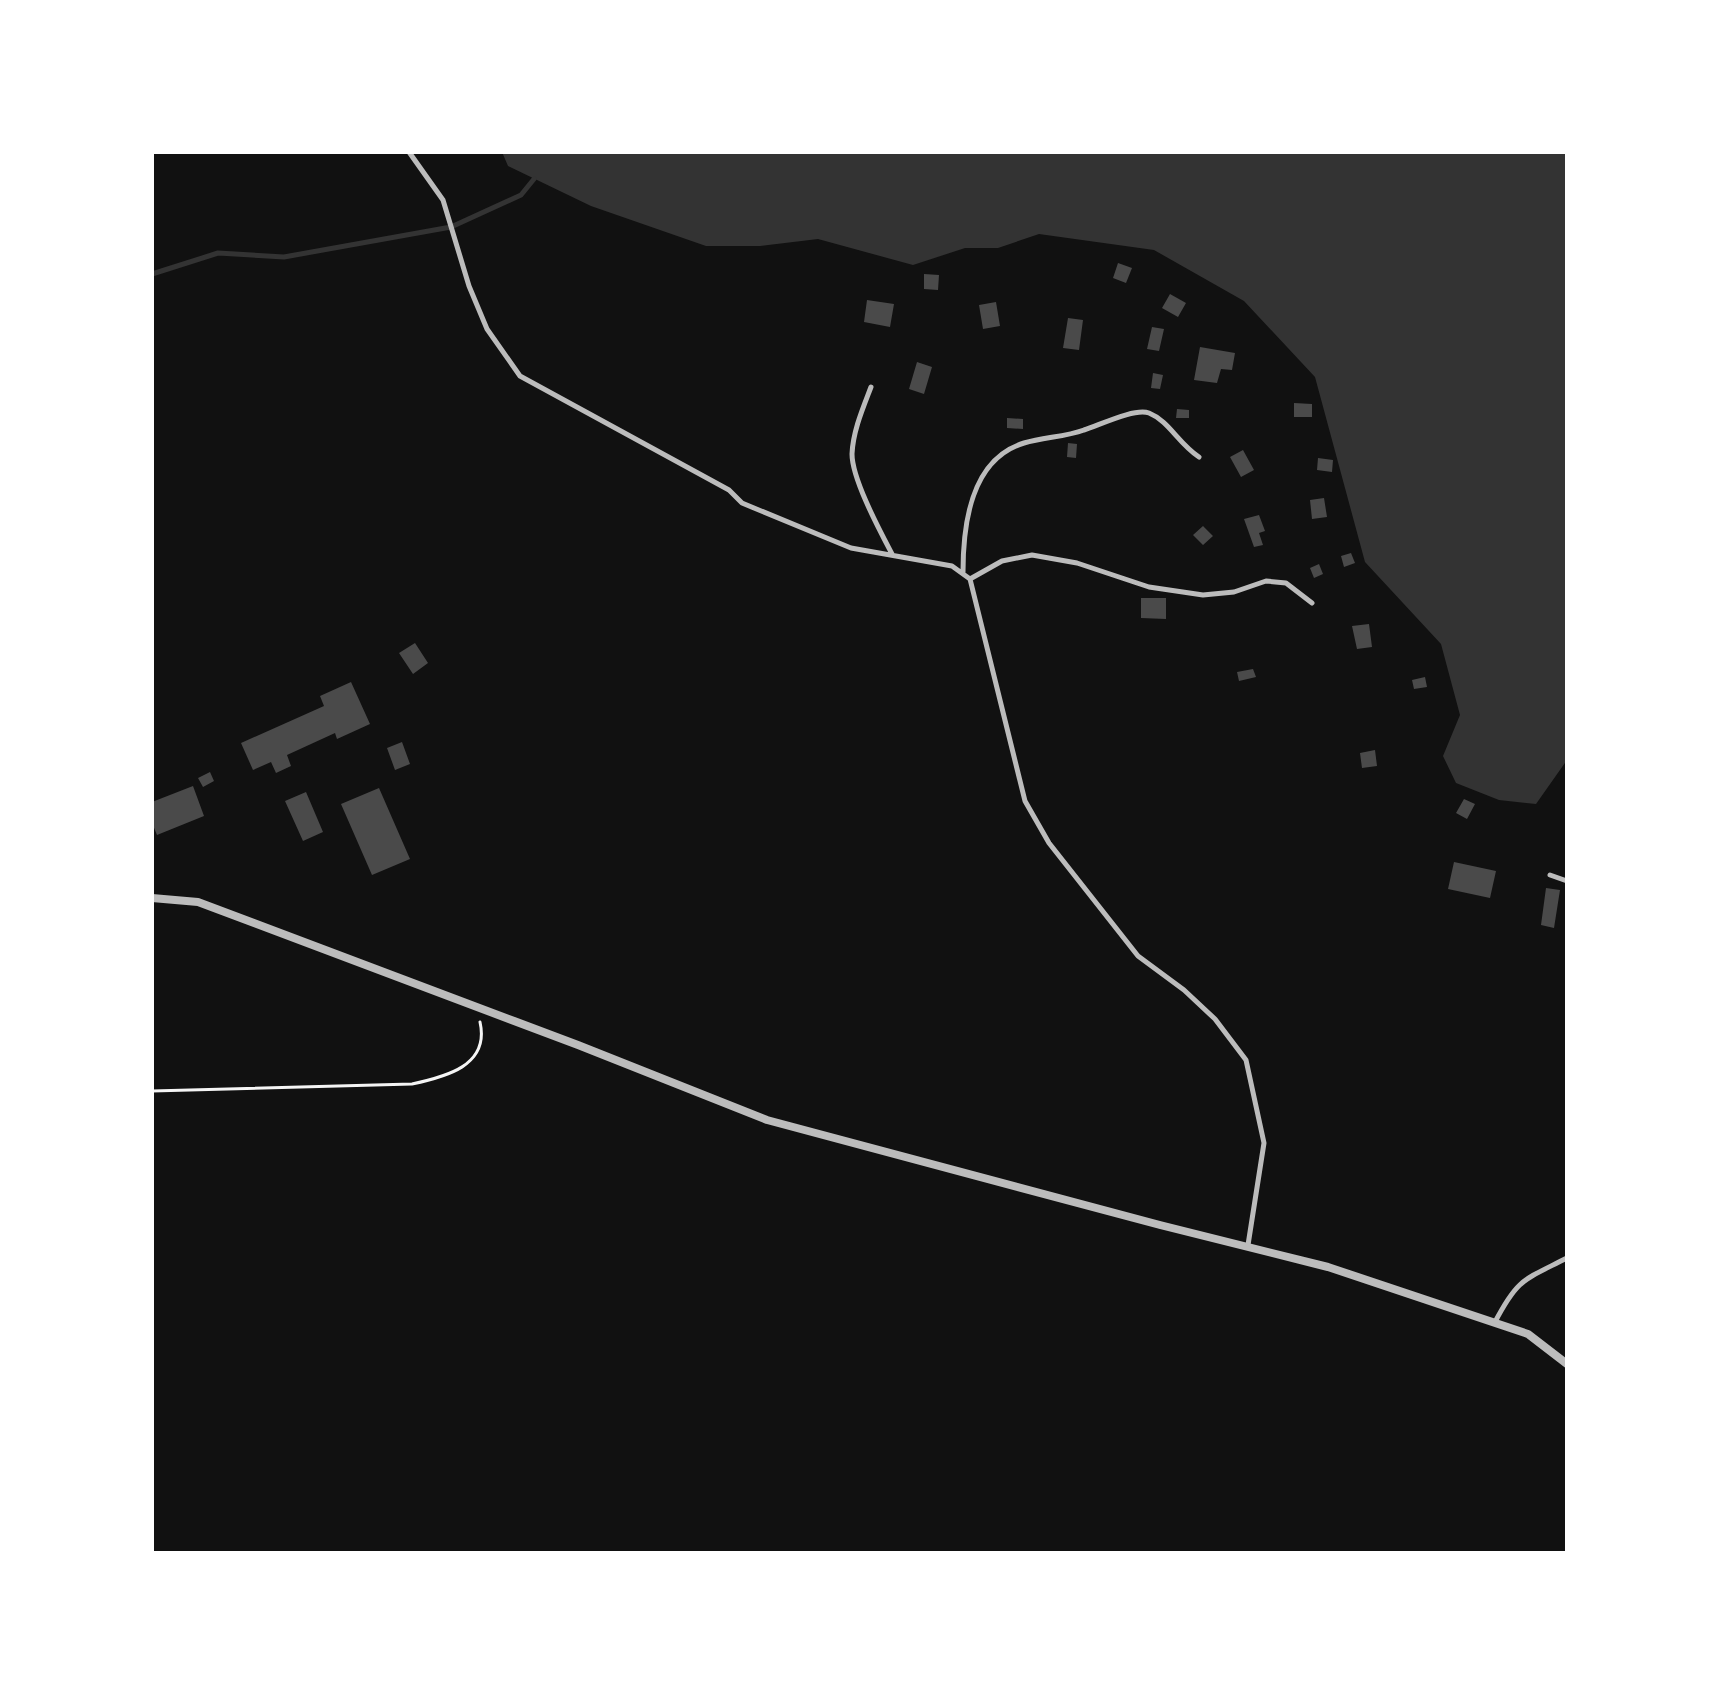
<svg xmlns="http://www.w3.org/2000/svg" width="1719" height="1705" viewBox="0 0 1719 1705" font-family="'Golos Text',sans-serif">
<rect width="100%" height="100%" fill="#111"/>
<path fill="#333" d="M502,152H1567V760L1536,804L1499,800L1456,783L1443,756L1460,715L1441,644L1365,562L1315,377L1244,301L1154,250L1039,234L998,248H965L913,265L818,239L760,246H706L591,206L508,166Z"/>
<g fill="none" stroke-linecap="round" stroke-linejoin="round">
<path stroke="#333" stroke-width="5" d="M152,274L218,253L284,257L451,227L521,195L534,179"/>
</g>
<path fill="#4a4a4a" d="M1118,263L1132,268L1126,283L1113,278Z
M924,274L939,275L938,290L924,289Z
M1170,294L1186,303L1178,317L1162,308Z
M867,300L894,304L890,327L864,322Z
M996,302L1000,326L983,329L979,305Z
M1068,318L1083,320L1079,350L1063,348Z
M1152,327L1164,329L1159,351L1147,349Z
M1200,347L1235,353L1232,370L1221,369L1217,383L1194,380Z
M917,362L932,367L924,394L909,389Z
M1153,373L1163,375L1160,389L1151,388Z
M1294,403L1312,404V417H1294Z
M1177,409L1189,410V418H1176Z
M1007,418L1023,419V429L1007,428Z
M1068,443L1077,444L1076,458L1067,457Z
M1243,450L1254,470L1241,477L1230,457Z
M1318,458L1333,460L1332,472L1317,470Z
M1324,498L1327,517L1312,519L1310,500Z
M1259,515L1265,531L1259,533L1263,545L1254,547L1244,519Z
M1203,526L1213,536L1203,545L1193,535Z
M1351,553L1355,563L1344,567L1341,556Z
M1319,564L1323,574L1314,578L1310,568Z
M1141,598H1166V619L1141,618Z
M1369,624L1372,647L1357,649L1352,626Z
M415,643L428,663L413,674L399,653Z
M1253,669L1256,677L1239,681L1237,672Z
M1425,677L1427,687L1414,689L1412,680Z
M351,682L370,724L337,739L335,733L287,755L291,766L276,773L271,762L253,770L241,743L324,706L320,696Z
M402,742L410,764L395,770L387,748Z
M1375,750L1377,766L1362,768L1360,753Z
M210,772L214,781L203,787L198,778Z
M193,786L204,816L157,835L152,823V802Z
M379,788L410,859L372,875L341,804Z
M306,792L323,832L303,841L285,801Z
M1464,799L1475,804L1467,819L1456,813Z
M1454,862L1496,871L1490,898L1448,889Z
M1546,888L1560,890L1554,928L1541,925Z"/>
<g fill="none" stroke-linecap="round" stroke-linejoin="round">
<path stroke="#f5f5f5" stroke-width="3" d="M152,1091L412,1084C445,1077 490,1066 480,1022"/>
<path stroke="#bcbcbc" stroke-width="5" d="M409,152L443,200L469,286L487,329L520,376L729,490L742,503L851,548L952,566L970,579L1025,801L1049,843L1138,956L1184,990L1215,1019L1246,1060L1264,1143L1248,1245
M871,387C863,408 853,431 852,454C852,479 880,531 892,554
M963,572C963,523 971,459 1024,443C1044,437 1065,437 1084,430C1100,425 1134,408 1149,413C1169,421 1178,443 1199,457
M970,579L1002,561L1032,555L1077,563L1149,587L1203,595L1234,592L1266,581L1286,583L1312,603
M1550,875L1567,881
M1495,1322C1518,1278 1524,1280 1567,1258"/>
<path stroke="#bcbcbc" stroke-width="8" d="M152,898L198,902L578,1045L767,1120L1160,1225L1328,1267L1528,1334L1567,1364"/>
</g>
<rect width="1719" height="1705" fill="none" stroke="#ffffff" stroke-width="308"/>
</svg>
